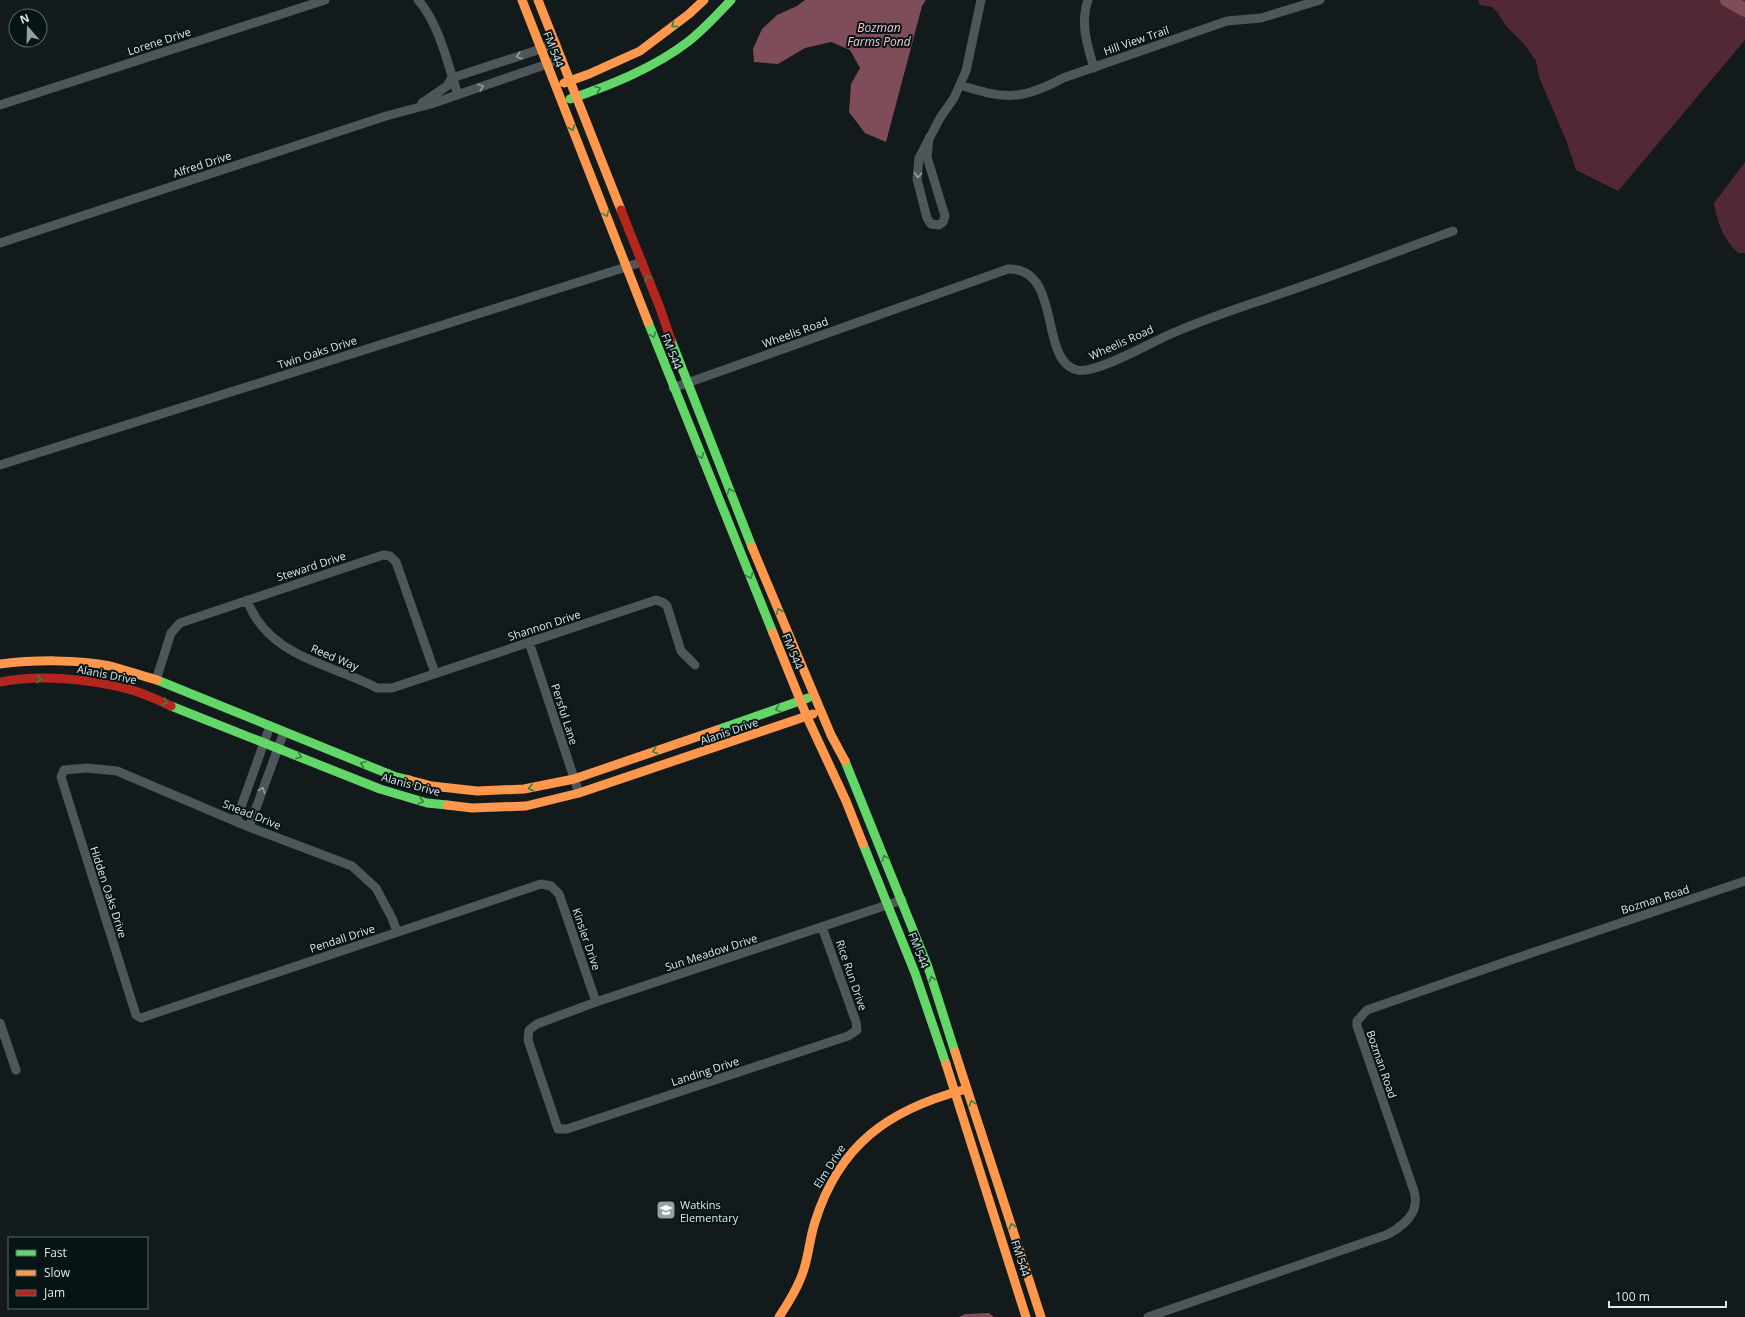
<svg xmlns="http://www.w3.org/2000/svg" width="1745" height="1317" viewBox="0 0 1745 1317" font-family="'Open Sans',sans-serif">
<rect width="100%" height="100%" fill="#121a1c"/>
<path fill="#512833" d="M1478,0H1745V40L1618,191L1576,170L1566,140L1539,77L1536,61L1524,44L1507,27L1497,12L1492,7L1480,5Z
M1745,162V253H1739C1725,243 1716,220 1714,203Z"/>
<path fill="#7e4d59" d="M805,0H926L922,6L886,142L865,133L849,112L851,84L860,68L850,50L831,42L805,48L778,64L754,62L753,49L762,29L777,15L797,6Z
M989,1313L994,1317H959L965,1314Z"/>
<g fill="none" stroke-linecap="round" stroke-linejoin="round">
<path stroke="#7e4d59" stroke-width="14" d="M1727,0L1745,10"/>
<path stroke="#4d5658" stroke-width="9" d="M418,0C439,23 448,65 458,95
M1088,0C1080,23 1087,45 1094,68
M960,85C1004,99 1021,101 1063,78L1227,21L1261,18L1320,0
M422,103L447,86L452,78L556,44
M0,105L325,0
M929,138L927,157L945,216L943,222L939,225L931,224L927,218L917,179L919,158L940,118L954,98L966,71L981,0
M0,243L386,116L431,104L562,59
M673,388L1008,269C1063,268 1038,360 1077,370C1093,375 1147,345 1164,337C1207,317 1252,304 1297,288C1349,270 1401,250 1453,231
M0,465L642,262
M247,600C268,657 329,663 377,688H392L656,600L664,603L667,606L681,651L695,665
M529,642L579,793
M156,680L171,633L180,623L383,555L390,556L396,562L435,673
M236,821L270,726
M249,827L284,732
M822,927L856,1022L857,1030L848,1036L567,1129H558L528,1040L529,1030L537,1024L596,1002L902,900
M397,932L392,918L376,888L352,866L249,827L117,771L87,768L64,770L61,777L136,1015L141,1018L541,884L551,886L559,894L596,1002
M0,1023L16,1070
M1148,1317L1386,1235C1397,1230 1414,1218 1415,1204C1416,1200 1415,1195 1414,1191L1357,1026V1021L1367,1010L1511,960L1745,881"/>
<path stroke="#63d668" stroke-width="9" d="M570,99C611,85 654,68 689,41C704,29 718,14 731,0
M648,322L773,633
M671,340L752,547
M157,680L396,777L409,780
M171,706L380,789L427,803L447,805
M717,730L808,698
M845,761L928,967L955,1052
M863,844L915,973L946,1064"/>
<path stroke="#ff974d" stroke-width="9" d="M522,0L648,322
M538,0L621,210
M564,83L589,74L640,51L689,14L704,0
M752,547L831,735L845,761
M773,633L807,717L846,801L863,844
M0,664C31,660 79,659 110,666C126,670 142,676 157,680
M409,780L432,786L477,791L524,789L574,779L717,730
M447,805L472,808L526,806L579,793L813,714
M955,1052L1041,1317
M946,1064L1026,1317
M779,1317C789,1302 799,1286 804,1269C809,1253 810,1237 815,1222C839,1145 888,1110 963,1090"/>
<path stroke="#b3261e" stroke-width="9" d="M621,210L660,308L671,340
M0,682C40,674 89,679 128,689C142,692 157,700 171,706"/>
</g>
<defs><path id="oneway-chevron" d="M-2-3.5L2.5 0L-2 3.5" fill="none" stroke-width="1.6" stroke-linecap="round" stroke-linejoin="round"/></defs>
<g stroke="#397f43">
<use href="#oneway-chevron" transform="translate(674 25) rotate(142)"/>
<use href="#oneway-chevron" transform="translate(598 89) rotate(-21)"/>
<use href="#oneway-chevron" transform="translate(572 128) rotate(68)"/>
<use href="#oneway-chevron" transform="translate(606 214) rotate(69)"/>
<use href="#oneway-chevron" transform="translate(648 278) rotate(-112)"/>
<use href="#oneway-chevron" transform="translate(653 335) rotate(69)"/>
<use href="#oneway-chevron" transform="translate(701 456) rotate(68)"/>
<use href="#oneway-chevron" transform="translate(730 491) rotate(-112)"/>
<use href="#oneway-chevron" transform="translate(750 576) rotate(68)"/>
<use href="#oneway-chevron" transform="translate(779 611) rotate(-113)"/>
<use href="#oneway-chevron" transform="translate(39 679)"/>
<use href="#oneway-chevron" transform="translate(165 702) rotate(21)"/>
<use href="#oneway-chevron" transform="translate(778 709) rotate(161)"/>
<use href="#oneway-chevron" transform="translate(655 751) rotate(161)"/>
<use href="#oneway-chevron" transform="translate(299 756) rotate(22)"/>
<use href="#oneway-chevron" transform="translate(363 764) rotate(-158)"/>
<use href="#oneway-chevron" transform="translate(531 788) rotate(168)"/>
<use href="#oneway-chevron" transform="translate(421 801) rotate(16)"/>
<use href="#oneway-chevron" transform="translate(885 858) rotate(-111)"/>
<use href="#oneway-chevron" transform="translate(932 979) rotate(-108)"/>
<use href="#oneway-chevron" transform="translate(972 1103) rotate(-108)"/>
<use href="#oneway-chevron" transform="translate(1012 1226) rotate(-108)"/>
</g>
<g stroke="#969fa0">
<use href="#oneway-chevron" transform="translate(519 56) rotate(162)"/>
<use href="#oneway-chevron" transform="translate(481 87) rotate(-19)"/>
<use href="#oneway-chevron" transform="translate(918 175) rotate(93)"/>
<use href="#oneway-chevron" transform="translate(262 790) rotate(-70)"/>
</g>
<defs>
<symbol id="school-square" viewBox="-11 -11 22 22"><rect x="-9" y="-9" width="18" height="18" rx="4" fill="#97a0a1" stroke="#061416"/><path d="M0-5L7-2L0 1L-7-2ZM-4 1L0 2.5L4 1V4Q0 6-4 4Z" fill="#fff"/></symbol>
</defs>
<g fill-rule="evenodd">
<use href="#school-square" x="655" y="1199" width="22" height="22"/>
</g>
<g text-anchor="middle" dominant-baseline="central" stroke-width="4" stroke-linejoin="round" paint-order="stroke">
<g font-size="11" fill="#dee8e9" stroke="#061416">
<text transform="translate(1136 40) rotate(-19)">Hill View Trail</text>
<text transform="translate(159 41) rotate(-18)">Lorene Drive</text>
<text transform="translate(554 49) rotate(69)">FM 544</text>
<text transform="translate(202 164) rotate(-18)">Alfred Drive</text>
<text transform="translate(795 332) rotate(-20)">Wheelis Road</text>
<text transform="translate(1121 342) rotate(-24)">Wheelis Road</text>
<text transform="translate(672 351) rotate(69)">FM 544</text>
<text transform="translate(317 352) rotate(-18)">Twin Oaks Drive</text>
<text transform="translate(311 566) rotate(-18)">Steward Drive</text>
<text transform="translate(544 625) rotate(-18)">Shannon Drive</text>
<text transform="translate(793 651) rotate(68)">FM 544</text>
<text transform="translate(335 657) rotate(23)">Reed Way</text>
<text transform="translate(107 674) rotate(11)">Alanis Drive</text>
<text transform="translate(565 714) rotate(72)">Persful Lane</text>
<text transform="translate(729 731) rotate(-19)">Alanis Drive</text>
<text transform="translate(411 784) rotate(15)">Alanis Drive</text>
<text transform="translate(252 814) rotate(22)">Snead Drive</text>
<text transform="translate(109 892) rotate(72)">Hidden Oaks Drive</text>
<text transform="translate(1655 899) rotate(-18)">Bozman Road</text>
<text transform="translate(342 938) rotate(-18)">Pendall Drive</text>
<text transform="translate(587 939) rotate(71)">Kinsler Drive</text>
<text transform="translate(919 950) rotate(69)">FM 544</text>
<text transform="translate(711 952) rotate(-18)">Sun Meadow Drive</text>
<text transform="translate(852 975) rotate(71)">Rice Run Drive</text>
<text transform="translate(1382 1064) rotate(71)">Bozman Road</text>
<text transform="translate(705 1071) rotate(-18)">Landing Drive</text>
<text transform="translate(829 1166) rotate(-58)">Elm Drive</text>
<text transform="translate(1021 1258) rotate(72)">FM 544</text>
</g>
<g font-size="11" fill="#dee8e9" stroke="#061416" text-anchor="start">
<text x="680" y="1204">Watkins<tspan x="680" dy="13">Elementary</tspan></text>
</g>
<g font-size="12" font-style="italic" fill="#f8c2cd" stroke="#061416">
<text x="879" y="27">Bozman<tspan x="879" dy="14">Farms Pond</tspan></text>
</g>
</g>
<rect x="8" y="1237" width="140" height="72" fill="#061416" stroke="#5c696a"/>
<rect x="16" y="1250" width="20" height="6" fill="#63d668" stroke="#5c696a"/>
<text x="44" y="1257" font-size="12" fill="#dee8e9">Fast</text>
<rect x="16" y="1270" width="20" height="6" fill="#ff974d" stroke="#5c696a"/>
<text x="44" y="1277" font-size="12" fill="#dee8e9">Slow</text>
<rect x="16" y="1290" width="20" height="6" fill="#b3261e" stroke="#5c696a"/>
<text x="44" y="1297" font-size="12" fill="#dee8e9">Jam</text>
<g transform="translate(28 28) rotate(340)"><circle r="19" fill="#061416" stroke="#5c696a"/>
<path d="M0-3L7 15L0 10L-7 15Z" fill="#97a0a1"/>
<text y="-6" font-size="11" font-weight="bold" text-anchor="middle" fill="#dee8e9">N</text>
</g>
<path d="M1609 1301v6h117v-6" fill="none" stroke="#dee8e9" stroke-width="2"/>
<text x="1615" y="1301" font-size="12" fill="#dee8e9" stroke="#061416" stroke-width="3" paint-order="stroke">100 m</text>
</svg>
